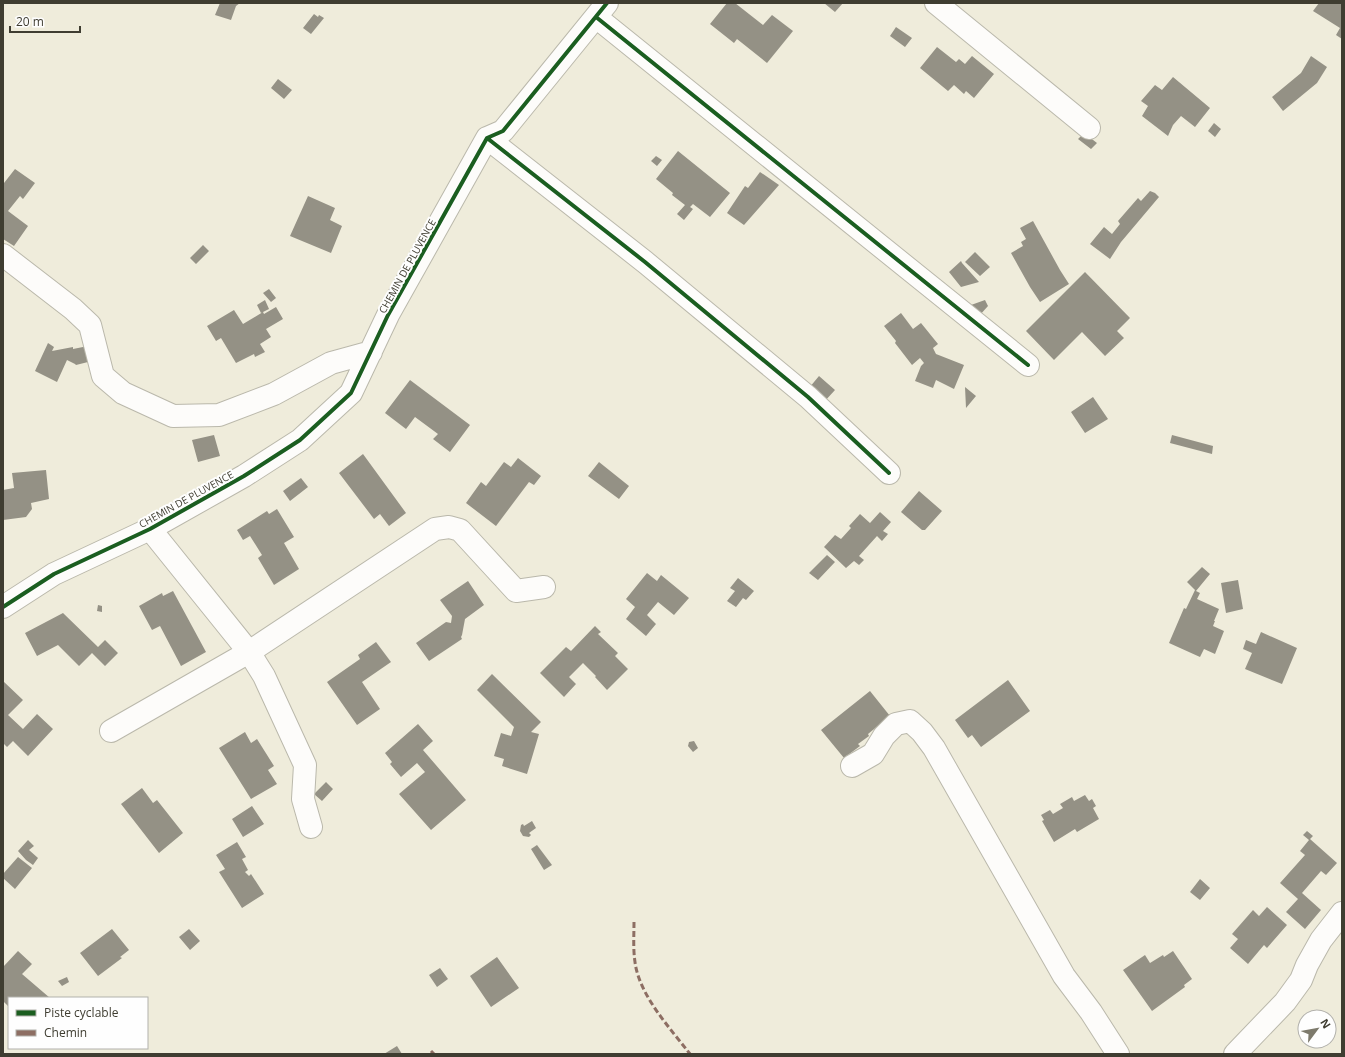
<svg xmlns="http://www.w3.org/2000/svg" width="1345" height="1057" viewBox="0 0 1345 1057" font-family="'Open Sans',sans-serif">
<rect width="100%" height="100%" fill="#efecdb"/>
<path fill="#949185" d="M220,3H240L236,6L231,20L215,15Z
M727,3H735L763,25L772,15L793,31L767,63L737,39L734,43L710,24Z
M824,3H843L835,12Z
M1319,3H1342V39L1336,35L1340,28L1313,11Z
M314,14L318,17L319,15L324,18L311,34L303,28Z
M896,27L912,38L905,47L890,36Z
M937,47L956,62L959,59L965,64L972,56L994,74L974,98L966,91L964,94L954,85L948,91L920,68Z
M1311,56L1327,67L1317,83L1283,111L1272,97L1301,73Z
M1173,77L1210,108L1195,127L1181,116L1173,125L1168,136L1142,116L1148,106L1141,101L1155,85L1162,90Z
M278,79L292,90L284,99L271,88Z
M1214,123L1221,129L1215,137L1208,131Z
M1084,133L1097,143L1091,149L1078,139Z
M678,151L730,193L710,217L693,204L690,207L693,209L684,220L677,214L685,205L672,195L673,193L656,179Z
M656,156L662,160L657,166L651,161Z
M15,169L35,183L23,199L20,196L8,211L28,226L14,246L3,239V183H4Z
M760,172L779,185L744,225L727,213L745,186L748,188Z
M1150,191L1155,193L1159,197L1121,242L1110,259L1090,244L1104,227L1112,234L1120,224L1118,221L1138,198L1141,201Z
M308,196L335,208L330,220L342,226L331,253L290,236Z
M1033,221L1060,270L1069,284L1040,302L1030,287L1011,253L1023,246L1021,242L1026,239L1020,228Z
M203,245L209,251L196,264L190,258Z
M975,252L990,267L980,276L965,262Z
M961,261L962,263L979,282L961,287L949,272Z
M1085,272L1130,318L1117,331L1124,338L1105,356L1082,332L1054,360L1026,331Z
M269,289L276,298L271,302L263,293Z
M265,300L269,309L261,313L257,305Z
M985,300L988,306L979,316L971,305Z
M276,307L283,319L266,329L271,337L260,344L265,352L255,357L254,354L236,363L221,338L216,341L207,326L234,310L243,324L263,312L264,314Z
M901,313L913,329L921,323L938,344L933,348L936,354L964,365L954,389L936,380L933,388L915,381L921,366L924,363L920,358L912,365L895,343L896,341L884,326Z
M48,343L54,347L52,351L73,347V349L88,346L92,361L76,365L75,364L67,360L57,382L35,371Z
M819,376L835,390L824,402L809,388Z
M410,380L470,425L450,452L433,439L438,434L415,417L406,429L385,413Z
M965,387L976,396L966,408Z
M1093,397L1108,419L1085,433L1071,412Z
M214,435L220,456L198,462L192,440Z
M1172,435L1213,446L1212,454L1170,443Z
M363,454L406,513L389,526L380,514L374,519L339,473Z
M518,458L541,476L534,485L529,482L496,526L466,503L481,482L486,486L504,462L511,467Z
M599,462L629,486L619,499L588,476Z
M46,470L49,499L31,503L32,509L26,517L3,520V490L14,488L12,473Z
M301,478L308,487L290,501L283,491Z
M919,491L942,511L925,530H922L901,512Z
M277,509L294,537L284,543L299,569L274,585L258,558L262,555L250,536L243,540L237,530L267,511L269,514Z
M880,512L891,522L883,531L888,534L882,541L877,536L859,556L864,560L859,565L854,561L846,568L824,547L835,535L841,539L851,528L849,526L860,514L870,523Z
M827,555L835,562L818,580L809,573Z
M1202,567L1210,574L1196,591L1200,593L1197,599L1219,609L1214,621H1215L1213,626L1224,631L1215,654L1204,649L1200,657L1169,643L1184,608L1186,609L1195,590L1187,582Z
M647,573L657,581L661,575L689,598L674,615L658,602L647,615L656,624L646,636L626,619L635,607L626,599Z
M738,578L754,591L746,600L743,598L736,607L727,601L735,591L730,588Z
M1238,580L1243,609L1226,613L1221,583Z
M468,581L484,605L465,619L462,635L461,637L462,639L429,661L416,643L446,622L451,623L452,616L440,600Z
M173,591L206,652L181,666L160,626L152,630L139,606L162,593L163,596Z
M98,605L102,606V612L97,611Z
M63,613L98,647L105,640L118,653L105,666L92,653L79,666L58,645L37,656L25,633Z
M595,626L601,632L598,634L618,653L615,656L628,669L607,690L595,677L596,676L583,663L569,677L576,684L564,697L540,673L566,647L571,651Z
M1261,632L1297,648L1282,684L1245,669L1252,653L1243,649L1246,640L1256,644Z
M376,642L391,662L362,682L380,709L357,725L327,682L360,659L358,655Z
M492,674L541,722L531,732L539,734L527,774L502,766L504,759L494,756L501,733L511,736L514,727L477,690Z
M1008,680L1030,711L981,747L972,735L968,738L955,720Z
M3,681L23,700L8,715L23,729L37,714L53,729L28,756L13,741L7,747L3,743Z
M870,691L890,716L868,734L869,736L858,744L860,746L844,758L821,730Z
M418,724L433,741L423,750L466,800L431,830L399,794L425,772L417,763L401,777L390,764L392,762L385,753Z
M245,732L251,743L257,739L274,766L268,770L277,784L251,799L219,748Z
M694,741L698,748L693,752L688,746L689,742Z
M326,782L333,789L322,801L314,794Z
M142,788L153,803L157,800L183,833L159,853L121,804Z
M1085,795L1089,801L1092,799L1096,806L1093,808L1099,819L1077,832L1075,829L1054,842L1042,821L1044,820L1041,815L1050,810L1053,814L1063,808L1060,804L1072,797L1074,801Z
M252,806L264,824L243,837L232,819Z
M532,821L536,828L529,833L531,835L529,837L523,836L520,831L521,825L523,824L524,826Z
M1307,831L1313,836L1310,839L1337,863L1326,875L1321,871L1302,893L1321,910L1305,929L1286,912L1298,899L1280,883L1305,855L1300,851L1309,840L1303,835Z
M28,840L34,846L29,850L38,858L33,865L26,860L18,851Z
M237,842L246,857L242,859L248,870L245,872L249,876L251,874L264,894L242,908L219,872L225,869L216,855Z
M537,845L552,865L544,870L531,849Z
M18,857L32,868L15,889L3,878V874Z
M1200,879L1210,888L1200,900L1190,892Z
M1267,907L1287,925L1267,948L1264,945L1248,964L1230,948L1238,939L1232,934L1253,910L1259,916Z
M112,929L129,950L120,957L122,958L98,976L80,953Z
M189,929L200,941L190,950L179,937Z
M18,951L32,964L22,974L50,998H9V1007L3,1001V967Z
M1173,951L1192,979L1184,985L1185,987L1152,1011L1123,970L1145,955L1150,963L1163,955L1164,957Z
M497,957L519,988L491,1007L470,976Z
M440,968L448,979L437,987L429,975Z
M67,977L69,982L62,986L58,981Z
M397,1046L402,1054H384Z"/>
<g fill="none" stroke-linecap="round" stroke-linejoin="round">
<defs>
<path id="minor" d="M936,3L1089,128
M596,17L1028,365
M487,138L645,262L808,397L889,473
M3,255L73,309L90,325L103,376L123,393L173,416L219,415L274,394L331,363L371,352
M150,529L249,652L264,676L305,765L303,799L311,827
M3,607L54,574L150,529L244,476L300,440L351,393L388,315L487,138L503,131L607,3
M111,731L249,652L435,529L449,527L460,530L516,591L544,587
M852,766L873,754L884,736L896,724L910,721L922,732L934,748L1064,976L1091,1012L1118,1054
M1235,1054L1285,1002L1301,980L1307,965L1321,940L1342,913"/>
</defs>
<use href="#minor" stroke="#bab8ab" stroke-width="24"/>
<use href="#minor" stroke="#fdfcfa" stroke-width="22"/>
<path stroke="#8d6e63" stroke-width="3" stroke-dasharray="6 3" stroke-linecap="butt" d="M634,922C634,935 633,949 635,962C639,995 670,1028 690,1054
M431,1051L434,1054"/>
<defs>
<path id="cycleway" d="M596,17L1028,365
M487,138L645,262L808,397L889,473
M3,607L54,574L150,529L244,476L300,440L351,393L388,315L487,138L503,131L607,3"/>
</defs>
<use href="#cycleway" stroke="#fefefe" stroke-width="6"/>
<use href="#cycleway" stroke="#1b5e20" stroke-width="4"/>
</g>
<g text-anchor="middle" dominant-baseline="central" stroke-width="4" stroke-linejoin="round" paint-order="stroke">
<g font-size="10" fill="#3f3d31" stroke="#fefefe">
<text transform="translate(407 266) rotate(-61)">CHEMIN DE PLUVENCE</text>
<text transform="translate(186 499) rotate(-29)">CHEMIN DE PLUVENCE</text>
</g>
</g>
<rect width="1345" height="1057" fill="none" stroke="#3f3d31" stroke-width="8"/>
<rect x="8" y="997" width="140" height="52" fill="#fefefe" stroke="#b2b1ac"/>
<rect x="16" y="1010" width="20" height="6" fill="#1b5e20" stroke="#b2b1ac"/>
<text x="44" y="1017" font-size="12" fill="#3f3d31">Piste cyclable</text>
<rect x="16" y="1030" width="20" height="6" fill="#8d6e63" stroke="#b2b1ac"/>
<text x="44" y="1037" font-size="12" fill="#3f3d31">Chemin</text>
<g transform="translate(1317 1029) rotate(58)"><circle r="19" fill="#fefefe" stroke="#b2b1ac"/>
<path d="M0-3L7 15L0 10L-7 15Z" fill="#7d7a6c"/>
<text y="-6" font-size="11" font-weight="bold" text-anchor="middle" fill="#3f3d31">N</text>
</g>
<path d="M10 26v6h70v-6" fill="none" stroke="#3f3d31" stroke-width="2"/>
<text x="16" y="26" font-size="12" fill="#3f3d31" stroke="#fefefe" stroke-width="3" paint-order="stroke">20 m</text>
</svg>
